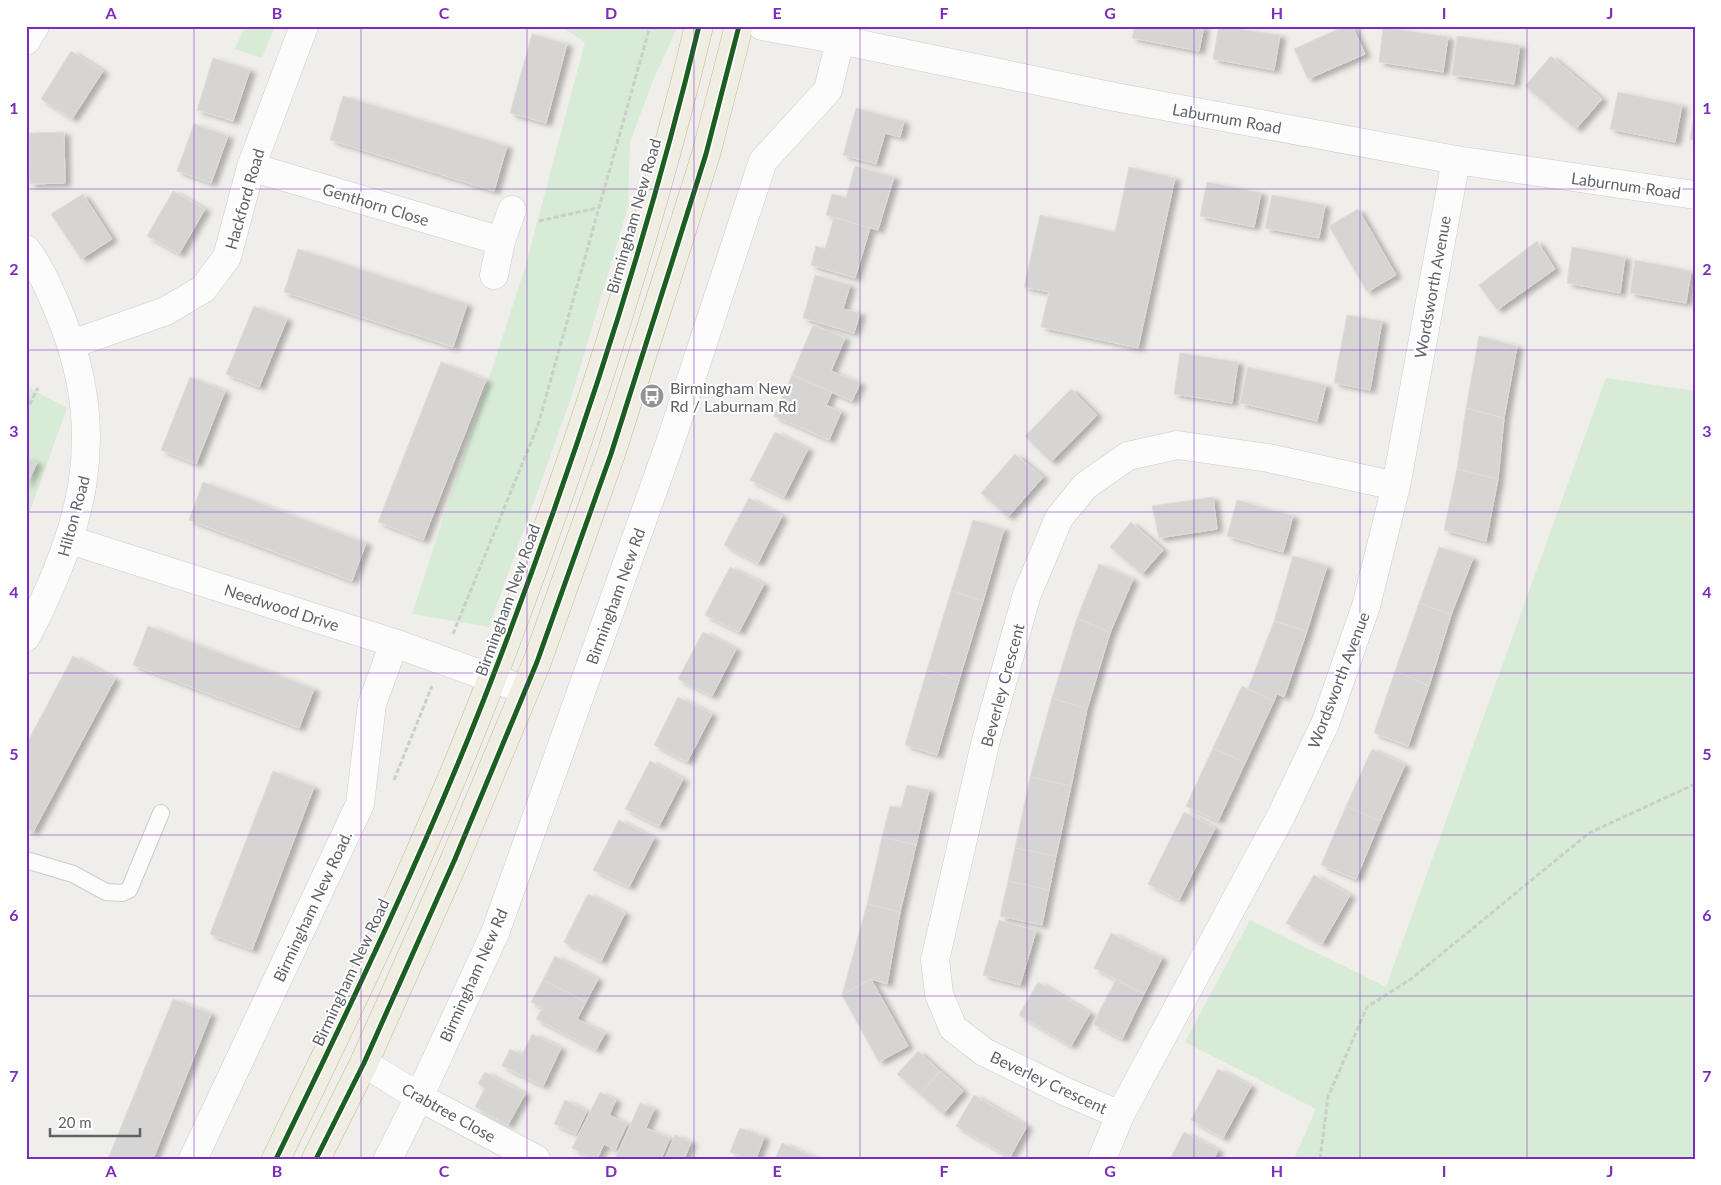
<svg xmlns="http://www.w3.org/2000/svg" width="1721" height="1185" viewBox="0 0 1721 1185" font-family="Lato,sans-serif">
<defs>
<filter id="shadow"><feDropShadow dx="5.5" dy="3" stdDeviation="2.5" flood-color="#0004"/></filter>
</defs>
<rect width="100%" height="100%" fill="#efeeea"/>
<path fill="#d8ebd6" d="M246,26H275L262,58L234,49Z
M560,26H678L654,78L630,142L628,207L571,398L489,627L412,614L525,268L585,42Z
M1606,378L1695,391V1159H1294L1316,1109L1185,1042L1250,920L1386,987Z
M26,386L67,408L26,522Z"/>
<path fill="#d6d5d3" stroke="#deddd9" filter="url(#shadow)" d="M1135,26H1204L1199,51L1132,38Z
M1219,26L1280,35L1274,70L1213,59Z
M1345,26H1352L1365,54L1308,79L1294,49Z
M1383,27L1448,37L1443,72L1379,62Z
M532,34L567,44L546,123L510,113Z
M1457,36L1520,45L1514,84L1452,75Z
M71,51L103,71L72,119L41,99Z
M1551,56L1602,99L1576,129L1525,86Z
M213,58L250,70L233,121L197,110Z
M1618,92L1682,105L1675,142L1610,129Z
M343,96L507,146L494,191L330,140Z
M856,108L904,121L900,137L885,133L876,164L843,155Z
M1695,111V140L1690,139Z
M194,124L228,136L211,183L177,171Z
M64,132L65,183L30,184L29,133Z
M855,166L894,177L878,230L826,215L832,194L846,198Z
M1129,167L1175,178L1138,348L1041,327L1049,292L1024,287L1040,215L1115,232Z
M1207,182L1261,193L1254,227L1200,216Z
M173,191L205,209L179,254L147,236Z
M83,194L112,239L81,259L51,214Z
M1272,195L1325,205L1319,238L1265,228Z
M1358,209L1396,275L1367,292L1329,226Z
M834,217L870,228L855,278L811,265L816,246L825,249Z
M1537,241L1555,269L1497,310L1479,285Z
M1572,247L1625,257L1620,293L1567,283Z
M298,249L467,304L453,347L284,292Z
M1635,260L1691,271L1686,303L1630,293Z
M815,275L850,285L843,309L860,313L854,333L803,318Z
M254,306L287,319L259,387L226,374Z
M1347,315L1382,321L1370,390L1334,383Z
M813,325L845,338L831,371L860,383L852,401L792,375Z
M1479,336L1517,346L1504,418L1466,408Z
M1180,353L1238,362L1232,403L1174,394Z
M441,362L486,380L423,540L378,522Z
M1248,367L1326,385L1317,421L1240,403Z
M792,375L832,392L826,405L841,412L829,440L774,416Z
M190,377L225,391L196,464L161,450Z
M1071,389L1097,415L1051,462L1025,436Z
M1466,408L1504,418L1498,479L1457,469Z
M775,432L808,449L784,497L750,480Z
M1015,454L1043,477L1008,517L981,493Z
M26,458L37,463L26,485Z
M1457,469L1498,479L1486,541L1444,530Z
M203,482L366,543L352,581L189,520Z
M1213,497L1217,529L1159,538L1152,506Z
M749,498L782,516L758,563L724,545Z
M1237,500L1293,516L1283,552L1227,536Z
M973,520L1004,529L983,601L951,591Z
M1131,522L1163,550L1142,574L1110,547Z
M1439,547L1473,558L1451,615L1419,603Z
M1293,556L1327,566L1307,631L1274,621Z
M1099,564L1133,579L1110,633L1077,618Z
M730,567L764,584L739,632L705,615Z
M951,591L983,601L959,680L927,670Z
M1419,603L1451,615L1429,686L1395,671Z
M1077,618L1110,633L1087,709L1052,698Z
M1274,621L1307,631L1284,697L1277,694L1274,701L1248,689Z
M148,626L314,689L299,728L133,665Z
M703,632L736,649L712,696L678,679Z
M73,656L115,679L33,832L26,829V745Z
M927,670L959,680L937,755L905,745Z
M1395,671L1429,686L1408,746L1374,733Z
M1242,686L1274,701L1245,763L1213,748Z
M678,697L712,714L687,762L654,745Z
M1052,698L1087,709L1071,786L1030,777Z
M1213,748L1245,763L1218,821L1186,806Z
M1372,749L1405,765L1380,821L1346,806Z
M650,761L683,779L659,826L625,809Z
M273,771L314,787L252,950L210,934Z
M1030,777L1071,786L1056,856L1015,848Z
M907,785L929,790L916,845L882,837L890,806L901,808Z
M1346,806L1380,821L1356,879L1321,865Z
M1184,812L1215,828L1179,900L1148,884Z
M619,820L654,838L629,887L593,870Z
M882,837L916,845L900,912L867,904Z
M1015,848L1056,856L1049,890L1008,881Z
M1314,875L1350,895L1322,944L1286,923Z
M1008,881L1049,890L1042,925L1000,916Z
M588,894L625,913L601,961L564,942Z
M867,904L900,912L887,984L871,979L842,995Z
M999,920L1036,931L1020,985L983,975Z
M1111,933L1162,958L1144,994L1094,968Z
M555,956L598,979L586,1002L543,980Z
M871,979L908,1046L879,1062L842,995Z
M1116,979L1144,994L1122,1039L1093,1024Z
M543,980L586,1002L577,1019L605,1033L596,1050L536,1019L542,1008L531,1002Z
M1038,982L1090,1013L1071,1046L1019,1015Z
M173,999L211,1014L153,1159H108Z
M532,1034L561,1048L543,1086L502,1066L510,1049L522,1055Z
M918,1051L940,1071L920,1094L897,1074Z
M1218,1069L1251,1086L1223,1138L1191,1120Z
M940,1071L963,1091L943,1114L920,1094Z
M485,1072L525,1094L508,1125L475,1107L485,1088L478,1084Z
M600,1092L616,1100L609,1115L627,1124L615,1150L604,1144L597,1159H593L572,1148Z
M974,1095L1027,1126L1010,1157L956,1126Z
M565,1100L587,1111L576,1134L554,1124Z
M640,1103L654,1109L646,1128L670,1138L661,1159H619L616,1157Z
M740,1128L764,1137L756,1159H748L730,1152Z
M1184,1132L1218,1150L1214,1159H1170Z
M675,1135L691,1142L685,1157L689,1159H665Z
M782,1143L818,1159H775Z"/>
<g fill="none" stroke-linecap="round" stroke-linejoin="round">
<defs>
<path id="lane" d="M26,860L73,874L106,892L122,893L129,890L161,813"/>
<path id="street" d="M762,26L840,40L1115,97L1456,160L1695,195
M26,41L35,26
M251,167L501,241
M26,249C42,270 53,297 62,320C109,436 82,531 26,637
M494,275L501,241L512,210
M72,344L166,311L203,289L227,257L251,167L304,26
M70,540L394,643L525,690
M364,1063L419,1097L536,1159
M1120,1115L1062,1090L984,1052L953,1028L939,994L935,960L986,740L1027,594L1059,518L1085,486L1128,456L1177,445L1268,458L1396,486
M193,1159L360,804L372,704L394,643
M388,1159L419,1097L495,933L671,440L763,161L828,90L840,40
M1102,1159L1120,1115L1281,816L1325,724L1366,606L1396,486L1456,160"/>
<path id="highway" d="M276,1159C353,1001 430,840 493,676C574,464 646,247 699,26
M316,1159L364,1063L455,859L537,662L611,454L672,262L706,154L739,26"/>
</defs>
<use href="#lane" stroke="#cbcccc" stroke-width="18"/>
<use href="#street" stroke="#cbcccc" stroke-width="29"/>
<use href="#highway" stroke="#c8b996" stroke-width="29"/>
<path stroke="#cacfcc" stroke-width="3" stroke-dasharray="5 2.5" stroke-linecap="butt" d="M539,221L597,208
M26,411L38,388
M453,634L538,425L650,26
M394,780L432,686
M1320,1159L1328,1097L1367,1007L1411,979L1589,833L1695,784"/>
<use href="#lane" stroke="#fdfcfc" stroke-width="16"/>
<use href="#street" stroke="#fdfcfc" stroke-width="28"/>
<use href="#highway" stroke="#f0ede3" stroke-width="28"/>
<defs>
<path id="cycleway" d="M276,1159C353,1001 430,840 493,676C574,464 646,247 699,26
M316,1159L364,1063L455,859L537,662L611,454L672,262L706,154L739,26"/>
</defs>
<use href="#cycleway" stroke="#fff" stroke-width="8"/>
<use href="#cycleway" stroke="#1b5e20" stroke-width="5"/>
</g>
<path fill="none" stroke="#7b2cbf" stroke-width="1" stroke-opacity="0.55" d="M194,26V1159M361,26V1159M527,26V1159M694,26V1159M860,26V1159M1027,26V1159M1194,26V1159M1360,26V1159M1527,26V1159M26,189H1695M26,350H1695M26,512H1695M26,673H1695M26,835H1695M26,996H1695"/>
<defs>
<symbol id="bus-disc" viewBox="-11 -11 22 22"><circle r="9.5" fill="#919496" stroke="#fff"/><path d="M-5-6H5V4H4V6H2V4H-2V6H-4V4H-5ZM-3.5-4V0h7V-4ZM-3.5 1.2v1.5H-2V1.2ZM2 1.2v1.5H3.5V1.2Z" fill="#fff"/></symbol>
</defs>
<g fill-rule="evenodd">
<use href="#bus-disc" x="638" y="382" width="28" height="28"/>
</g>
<g text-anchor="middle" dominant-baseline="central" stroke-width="4" stroke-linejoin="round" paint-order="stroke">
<g font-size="16" fill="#5f6368" stroke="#fff">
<text transform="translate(1227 118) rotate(10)">Laburnum Road</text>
<text transform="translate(1626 185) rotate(8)">Laburnum Road</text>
<text transform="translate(244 199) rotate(-74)">Hackford Road</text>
<text transform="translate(376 204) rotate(17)">Genthorn Close</text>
<text transform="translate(633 216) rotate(-74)">Birmingham New Road</text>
<text transform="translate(1432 287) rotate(-80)">Wordsworth Avenue</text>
<text transform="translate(73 516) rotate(-75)">Hilton Road</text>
<text transform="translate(615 596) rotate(-70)">Birmingham New Rd</text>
<text transform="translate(507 600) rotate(-70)">Birmingham New Road</text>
<text transform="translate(282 607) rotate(18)">Needwood Drive</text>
<text transform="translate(1338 680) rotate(-69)">Wordsworth Avenue</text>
<text transform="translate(1002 685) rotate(-75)">Beverley Crescent</text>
<text transform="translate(312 906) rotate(-65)">Birmingham New Road.</text>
<text transform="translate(350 972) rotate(-65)">Birmingham New Road</text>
<text transform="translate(473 975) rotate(-66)">Birmingham New Rd</text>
<text transform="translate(1049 1082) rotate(25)">Beverley Crescent</text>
<text transform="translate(449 1112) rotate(29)">Crabtree Close</text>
</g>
<g font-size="16" fill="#5f6368" stroke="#fff" text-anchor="start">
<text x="670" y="387">Birmingham New<tspan x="670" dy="18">Rd / Laburnam Rd</tspan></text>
</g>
</g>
<rect width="1721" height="1185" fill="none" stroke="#ffffff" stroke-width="55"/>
<path d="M50 1128v8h90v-8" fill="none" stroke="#5f6368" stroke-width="2.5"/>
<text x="58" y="1128" font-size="15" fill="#5f6368" stroke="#ffffff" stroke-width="4" paint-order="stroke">20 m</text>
<rect x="28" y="28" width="1666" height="1130" fill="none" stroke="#7b2cbf" stroke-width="2"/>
<g font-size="16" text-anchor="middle" font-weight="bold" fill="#7b2cbf">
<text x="111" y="19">A</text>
<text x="277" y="19">B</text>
<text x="444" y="19">C</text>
<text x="611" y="19">D</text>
<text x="777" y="19">E</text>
<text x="944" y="19">F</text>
<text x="1110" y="19">G</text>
<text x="1277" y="19">H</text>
<text x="1444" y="19">I</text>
<text x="1610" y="19">J</text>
<text x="14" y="114">1</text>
<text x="1707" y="114">1</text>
<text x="14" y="275">2</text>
<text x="1707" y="275">2</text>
<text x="14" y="437">3</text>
<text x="1707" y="437">3</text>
<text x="14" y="598">4</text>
<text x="1707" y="598">4</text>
<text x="14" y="760">5</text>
<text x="1707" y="760">5</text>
<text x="14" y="921">6</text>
<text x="1707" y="921">6</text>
<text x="14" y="1082">7</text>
<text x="1707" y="1082">7</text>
<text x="111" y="1177">A</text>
<text x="277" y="1177">B</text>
<text x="444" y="1177">C</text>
<text x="611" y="1177">D</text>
<text x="777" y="1177">E</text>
<text x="944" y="1177">F</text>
<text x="1110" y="1177">G</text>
<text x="1277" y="1177">H</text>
<text x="1444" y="1177">I</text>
<text x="1610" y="1177">J</text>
</g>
</svg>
